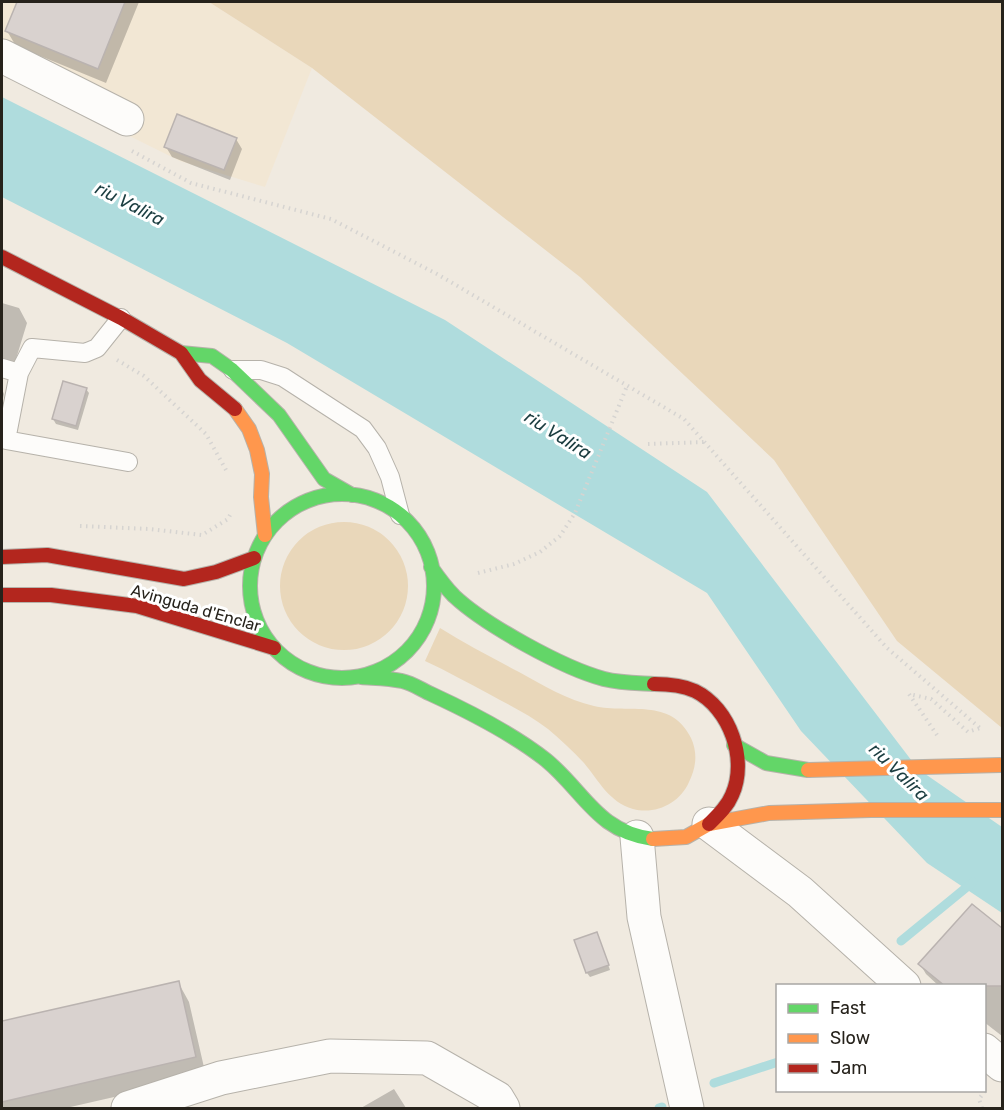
<svg xmlns="http://www.w3.org/2000/svg" width="1004" height="1110" viewBox="0 0 1004 1110" font-family="Rubik,sans-serif">
<rect width="100%" height="100%" fill="#f0eae0"/>
<path fill="#f2e7d4" d="M2,2H209L312,68L265,187L180,161L2,73Z"/>
<path fill="#e9d7ba" d="M209,2H1002V728L897,641L774,460L580,277L312,68Z
M280 586a64 64 0 1 1 128 0a64 64 0 1 1-128 0Z
M440,628C465,644 493,658 519,672C543,685 567,700 594,706C629,714 671,697 691,738C698,753 696,768 689,782C680,803 656,815 633,809C609,802 599,781 584,763C573,751 561,740 548,729C530,715 509,705 489,694C468,683 447,671 425,661Z"/>
<path fill="#afdcdd" d="M2,97L445,320L707,492L918,769L1002,827V913L927,863L801,731L707,593L287,343L2,197Z"/>
<path fill="#0003" d="M19,2H139L106,83L16,46L7,31Z
M236,139L242,149L230,180L172,157L166,147Z
M2,303L19,308L27,323L12,372L2,377Z
M2,389L4,394L2,403Z
M86,389L89,393L78,430L56,424L53,419Z
M972,906L1002,930V1036L984,1022V986H939L926,974L920,964Z
M599,938L610,970L590,977L587,973Z
M178,982L189,1002L206,1076L66,1108H2V1023Z
M394,1089L406,1108H361Z"/>
<g fill="none" stroke-linecap="round" stroke-linejoin="round">
<path stroke="#afdcdd" stroke-width="9" d="M901,941L973,882
M714,1083L778,1062
M659,1108L662,1107"/>
</g>
<path fill="#d9d2cf" stroke="#bab3b0" stroke-width="1.5" d="M17,2H125L98,69L5,31Z
M177,114L237,138L224,170L164,147Z
M63,381L87,388L76,426L52,419Z
M972,904L1002,928V986H945L918,964Z
M597,932L609,965L586,973L574,940Z
M179,981L196,1057L2,1102V1021Z"/>
<g fill="none" stroke-linecap="round" stroke-linejoin="round">
<defs>
<path id="lane" d="M2,368L19,373L32,348L85,353L97,348L121,318
M233,370H261L283,377L363,429L377,448L390,477L400,515
M19,373L6,440L128,462"/>
<path id="street" d="M2,56L127,119
M709,824L800,892L904,986
M637,837L644,917L687,1108
M984,1050L1002,1065
M128,1108L221,1078L330,1056L427,1058L497,1098L503,1108"/>
<path id="fast" d="M181,353L212,356L232,370L279,415L324,479L352,495
M250 586a92 92 0 1 1 184 0a92 92 0 1 1-184 0Z
M431,567C438,577 445,587 454,596C485,625 563,668 604,679C620,683 637,683 654,684
M361,677C374,678 389,678 402,681C412,683 422,690 431,694C470,712 512,733 546,760C584,791 597,832 653,839
M734,745L766,763L808,770"/>
<path id="slow" d="M235,409L249,429L257,450L262,474L261,497L265,535
M653,839L686,837L709,824L769,813L871,810"/>
<path id="jam" d="M2,257L121,318L181,353L200,380L235,409
M2,557L47,555L184,579L216,572L254,558
M2,595H51L137,606L274,648
M654,684C668,684 682,685 695,691C730,708 748,760 732,795C727,807 718,815 709,824"/>
</defs>
<use href="#lane" stroke="#b6b2aa" stroke-width="20"/>
<use href="#street" stroke="#b6b2aa" stroke-width="35"/>
<use href="#fast" stroke="#b6b2aa" stroke-width="16"/>
<use href="#slow" stroke="#b6b2aa" stroke-width="16"/>
<use href="#jam" stroke="#b6b2aa" stroke-width="16"/>
<path stroke="#d6d4d1" stroke-width="4" stroke-dasharray="1.5 4.5" stroke-linecap="butt" d="M132,151L191,183L331,219L437,274L684,419L887,648L980,728
M117,360L144,376L206,434L226,470
M648,444L704,442
M80,526L149,529L202,535L228,519L230,515
M478,573L514,564L540,552L560,536L575,513L627,386
M937,735L909,694L931,699L968,732L980,728
M982,1108L979,1099L985,1091"/>
<use href="#lane" stroke="#fdfcfa" stroke-width="18"/>
<use href="#street" stroke="#fdfcfa" stroke-width="33"/>
<use href="#fast" stroke="#63d668" stroke-width="14"/>
<use href="#slow" stroke="#ff974d" stroke-width="14"/>
<use href="#jam" stroke="#b3261e" stroke-width="14"/>
<defs>
<path id="slow-bridge" d="M808,770L1001,765
M871,810H1002"/>
</defs>
<use href="#slow-bridge" stroke="#b6b2aa" stroke-width="16" stroke-linecap="butt"/>
<use href="#slow-bridge" stroke="#ff974d" stroke-width="14"/>
</g>
<g text-anchor="middle" dominant-baseline="central" stroke-width="6" stroke-linejoin="round" paint-order="stroke">
<g font-size="16" fill="#26221b" stroke="#fff">
<text transform="translate(196 608) rotate(16)">Avinguda d'Enclar</text>
</g>
<g font-size="18" font-style="italic" fill="#1b3d40" stroke="#fff">
<text transform="translate(130 204) rotate(27)">riu Valira</text>
<text transform="translate(558 435) rotate(32)">riu Valira</text>
<text transform="translate(899 772) rotate(44)">riu Valira</text>
</g>
</g>
<rect width="1004" height="1110" fill="none" stroke="#26221b" stroke-width="6"/>
<rect x="776" y="984" width="210" height="108" fill="#ffffff" stroke="#a8a7a4" stroke-width="1.5"/>
<rect x="788" y="1004" width="30" height="9" fill="#63d668" stroke="#a8a7a4" stroke-width="1.5"/>
<text x="830" y="1014" font-size="18" fill="#26221b">Fast</text>
<rect x="788" y="1034" width="30" height="9" fill="#ff974d" stroke="#a8a7a4" stroke-width="1.5"/>
<text x="830" y="1044" font-size="18" fill="#26221b">Slow</text>
<rect x="788" y="1064" width="30" height="9" fill="#b3261e" stroke="#a8a7a4" stroke-width="1.5"/>
<text x="830" y="1074" font-size="18" fill="#26221b">Jam</text>
</svg>
